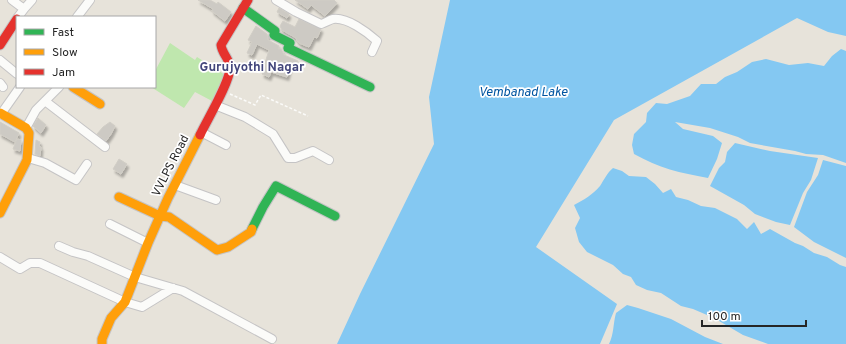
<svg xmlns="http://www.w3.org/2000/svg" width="846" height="344" viewBox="0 0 846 344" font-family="Overpass,sans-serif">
<defs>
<filter id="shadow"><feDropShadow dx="2" dy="3.5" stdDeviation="1" flood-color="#0004"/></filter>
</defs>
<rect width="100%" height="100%" fill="#e7e3da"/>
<path fill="#bfe7ae" d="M170,43L195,60L197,57L225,75L212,101L195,92L184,108L151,87H155V71Z"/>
<path fill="#84c8f2" d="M450,0H846V36L828,32L797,18L614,120L536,247L617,304L600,344H337L360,294L434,144L429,97Z
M841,49L846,51V163L823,155L806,154L795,151L750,143L738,137L710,128L675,122L683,129L713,136L722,143L717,159L708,178C680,173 659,168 634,154L632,145L634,134L646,122L647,113L656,103L667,104L690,96L701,84H716L725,77L737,72L752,62L766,59L789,65L808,63L824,66L832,56Z
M735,143L770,151L818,158L811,180L803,193L790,225L776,222L755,214L744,205L710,186L719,168L725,162L727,152Z
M823,160L846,166V258L814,242L794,227L807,192L818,175Z
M613,168L622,171L629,176L646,177L655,184L663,193L671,189L676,197L688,200L701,206L715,208L737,219L747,229L754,222L761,234L770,229L795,243L803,246L814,253L827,257L840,265L846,267V344H768L743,335L714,318L693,309L681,306L661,293L647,290L636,285L631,277L623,274L613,265L587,252L579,242L575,228L580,218L574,205C584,200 593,194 600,186C604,180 607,173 613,168Z
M627,305L638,308L671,319L705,337L723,344H609C614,334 613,324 616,313Z"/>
<path fill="#cdcac4" stroke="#d1cec6" filter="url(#shadow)" d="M198,0H210L217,4L218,2L231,12L225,21L212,11L213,9Z
M295,0H334L337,3L325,16L311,5L308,9Z
M279,8L289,14L287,18L277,12Z
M299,19L321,29L317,38L314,37L309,47L299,43V42L297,41L296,38L282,30L280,26L283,21L295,27Z
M256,26L267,34L268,40L279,46L278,49H281L284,55L298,61L296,67L290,65L287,77L271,72L269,77L262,74L266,63H265L269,50L257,44L252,55L247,53L252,42L248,40Z
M38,118L46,125L41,133L33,126Z
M0,122L19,133L15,142L0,134Z
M110,122L115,126L111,134L106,141L97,134L103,127Z
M17,139L21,140L20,151L13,149Z
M36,140L40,142L39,146L41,147L40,156L35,154Z
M119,159L127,164L121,174L113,169Z"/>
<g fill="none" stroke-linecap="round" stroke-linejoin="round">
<defs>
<path id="street" d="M12,0L24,9
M276,0L296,12L321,24C325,23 329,20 333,19C347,17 367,32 377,41L372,52
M18,17L24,9L32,0
M77,17L90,0
M0,60L17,74
M0,83L3,87
M45,101L105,147
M215,105L245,117L273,134L288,158H295L313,151L329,160
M1,114L20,87
M26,128L36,110L59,87
M201,132L226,145
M28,158L45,163L76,180L87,164
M175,185L216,200
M110,224L148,243
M59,246L73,252L88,256L135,277L183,291L272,339
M0,257L20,269L30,263H40L125,302L142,307L173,288"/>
<path id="fast" d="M243,8L275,31L274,35L290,43L288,48L370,87
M252,229L263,207L276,186L335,216"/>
<path id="slow" d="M73,87L100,104
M0,113L26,128L29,133L27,160L0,213
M119,197L160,216L169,217L217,250L228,247L251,232L252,229
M102,344V339L111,318L125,302L148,243L168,198L200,135"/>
<path id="jam" d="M0,45L17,19
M200,135C207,120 230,82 230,68C230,59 222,54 221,45L248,0"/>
</defs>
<use href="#street" stroke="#c5c4c5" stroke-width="10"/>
<use href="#fast" stroke="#c5c4c5" stroke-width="11"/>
<use href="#slow" stroke="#c5c4c5" stroke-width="11"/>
<use href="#jam" stroke="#c5c4c5" stroke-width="11"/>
<path stroke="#fbfbf9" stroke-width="1.5" stroke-dasharray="3 2" stroke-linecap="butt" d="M238,65L260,73
M230,94L255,105L261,95L308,116"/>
<use href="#street" stroke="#fbfbf9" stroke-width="8"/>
<use href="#fast" stroke="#30b455" stroke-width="9"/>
<use href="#slow" stroke="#ff9f0a" stroke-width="9"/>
<use href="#jam" stroke="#e5322d" stroke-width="9"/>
</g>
<g text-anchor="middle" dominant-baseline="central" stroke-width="3.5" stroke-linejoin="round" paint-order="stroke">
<g font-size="12" fill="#262626" stroke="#fff">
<text transform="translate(171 166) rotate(-63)">VVLPS Road</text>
</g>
<g font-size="13" font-weight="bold" fill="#43467b" stroke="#fff">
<text x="252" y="68">Gurujyothi Nagar</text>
</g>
<g font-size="13" font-style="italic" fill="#0055a1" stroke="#fff">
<text x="523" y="93">Vembanad Lake</text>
</g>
</g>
<rect x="16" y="16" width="140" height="72" fill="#ffffff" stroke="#a8a8a8"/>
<rect x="24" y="29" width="20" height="6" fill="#30b455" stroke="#a8a8a8"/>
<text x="52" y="36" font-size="12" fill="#262626">Fast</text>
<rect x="24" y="49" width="20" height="6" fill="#ff9f0a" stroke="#a8a8a8"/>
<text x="52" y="56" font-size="12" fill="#262626">Slow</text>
<rect x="24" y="69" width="20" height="6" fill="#e5322d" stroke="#a8a8a8"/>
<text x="52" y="76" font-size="12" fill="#262626">Jam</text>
<path d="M702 320v6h104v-6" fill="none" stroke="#262626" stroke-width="2"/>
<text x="708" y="320" font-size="12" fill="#262626" stroke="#ffffff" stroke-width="3" paint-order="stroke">100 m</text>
</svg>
